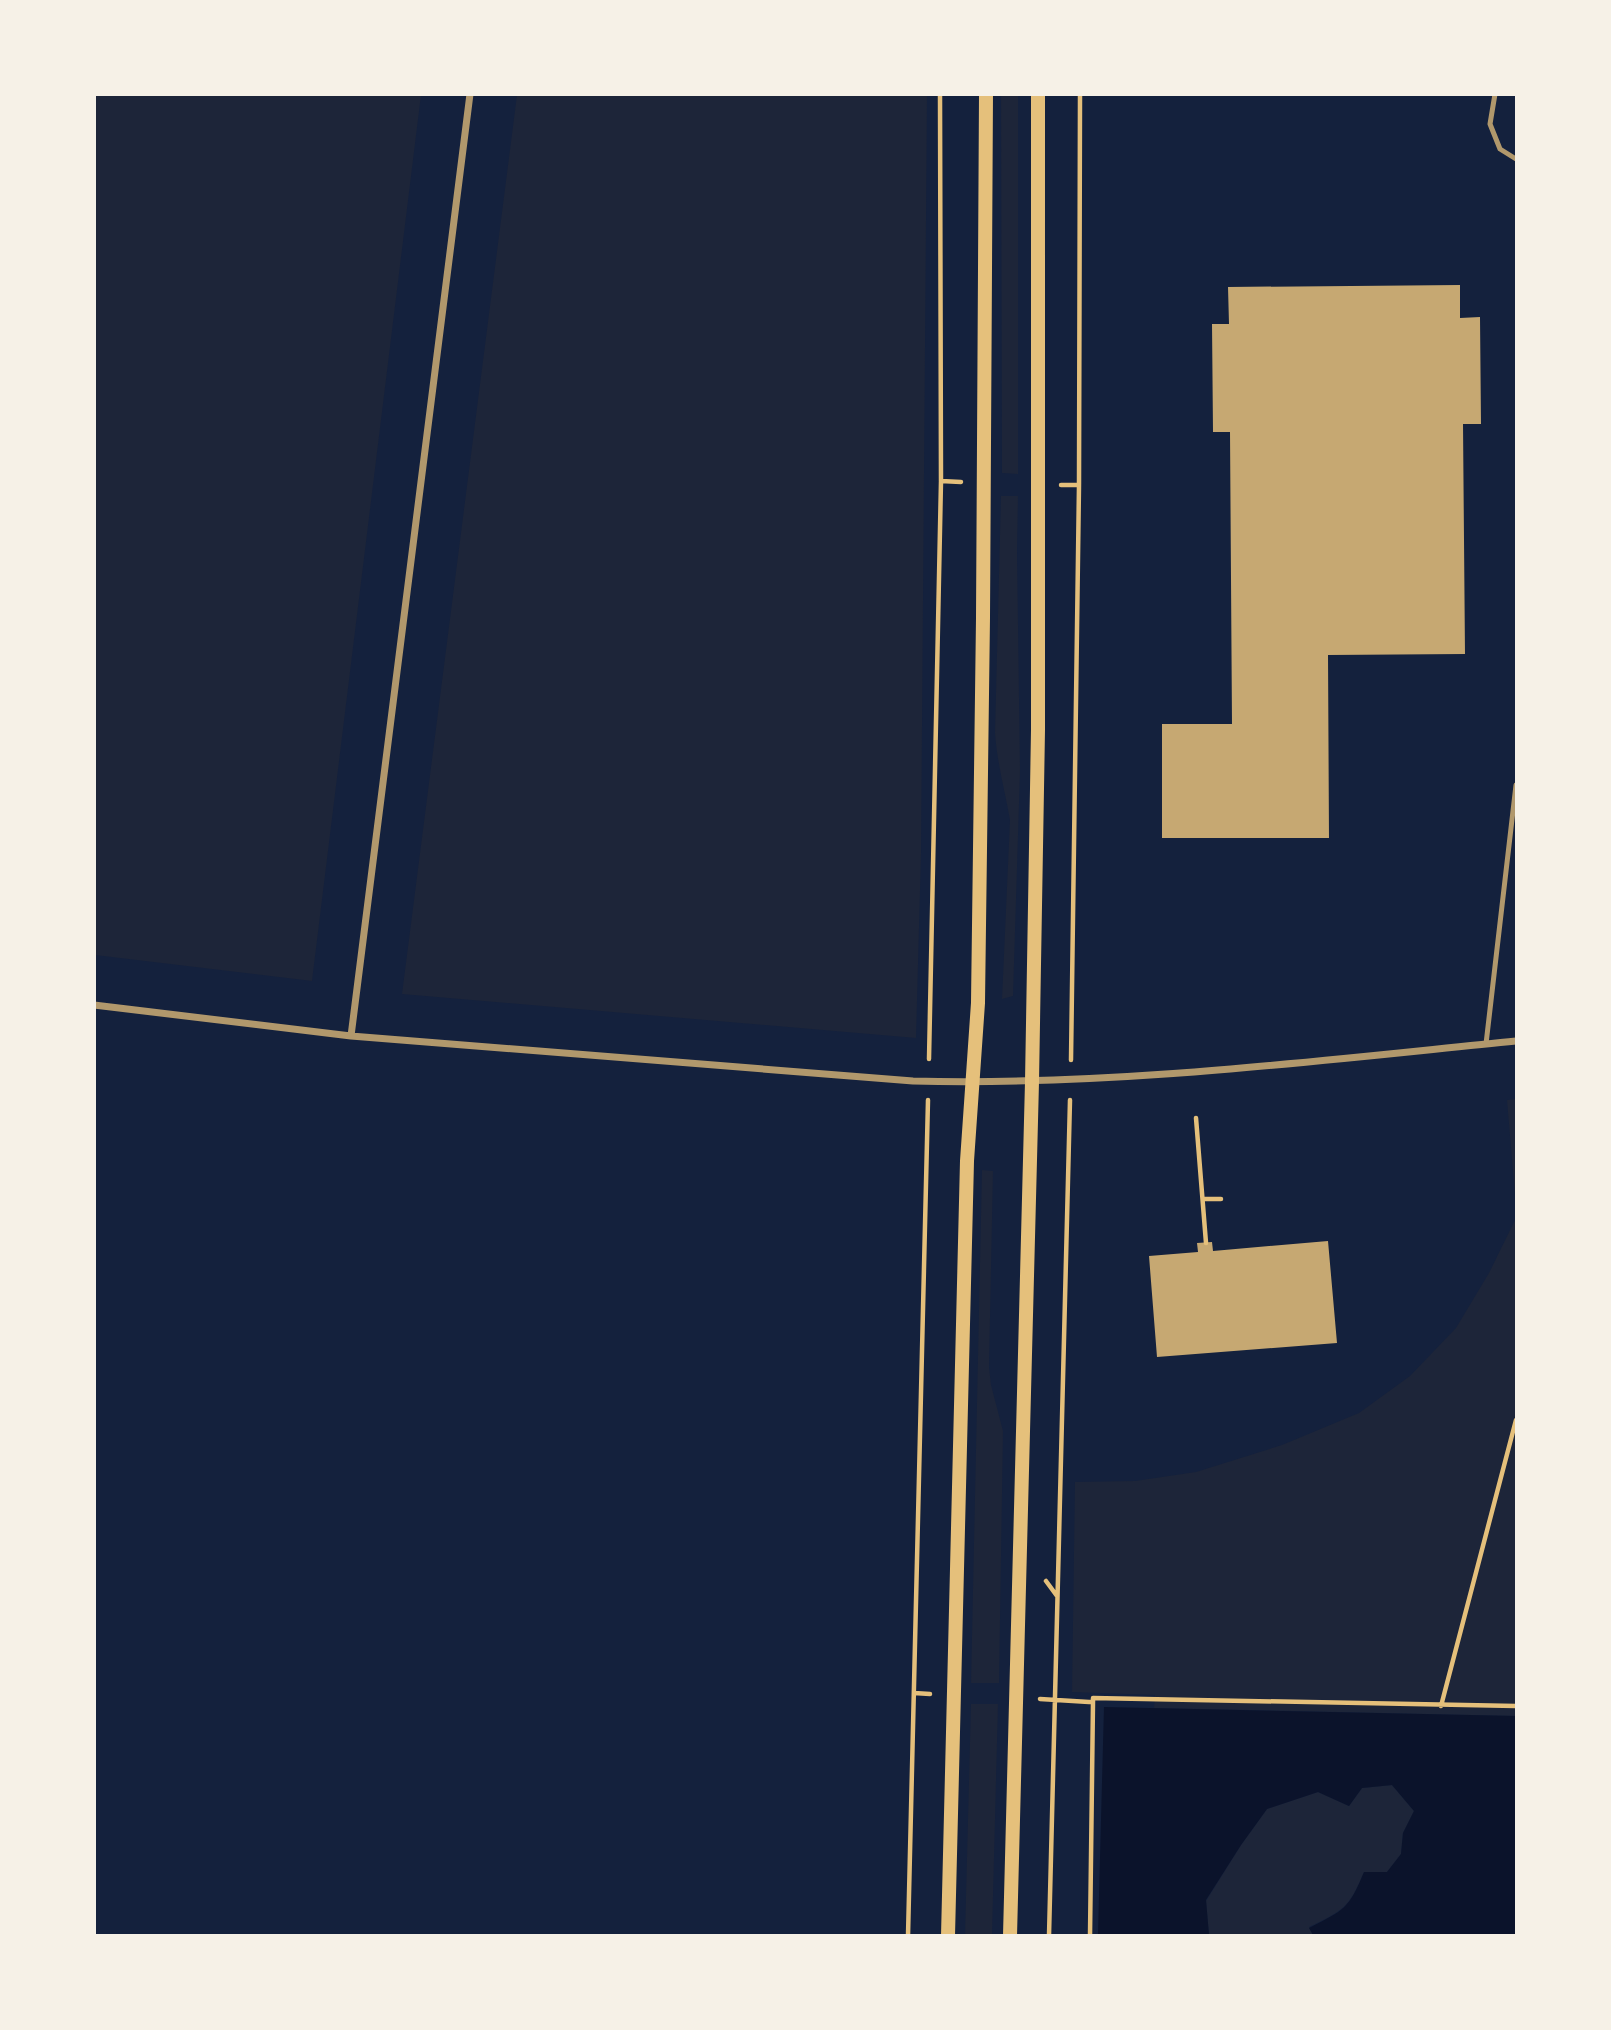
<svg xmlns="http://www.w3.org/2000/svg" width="1611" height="2030" viewBox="0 0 1611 2030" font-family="'Sofia Sans Condensed',sans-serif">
<rect width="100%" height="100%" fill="#14213d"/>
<path fill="#1d2539" d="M95,94L421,95L312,981L95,955Z
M517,95H927L921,854L916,1038L402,994Z
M1001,95H1018V474L1002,473Z
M1001,496H1018L1017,552L1020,771L1013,996L1002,999L1010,820C1005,791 997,763 995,733Z
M1516,1099V1207L1507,1100Z
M982,1170L993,1171L989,1367L991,1385L1003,1431L999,1683H971Z
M1516,1218V1716L1154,1708L1155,1695L1072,1692L1075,1482L1135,1481L1196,1472L1282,1445L1359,1413L1410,1376L1456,1328L1489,1273Z
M971,1704H998L992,1935H965Z
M1392,1785L1414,1811L1403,1833L1401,1854L1387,1872H1364C1349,1908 1344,1910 1309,1927L1313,1935H1209L1206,1901L1241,1845L1267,1809L1318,1792L1349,1806L1362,1788Z"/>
<path fill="#0b132b" d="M1104,1707L1516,1716V1935H1313L1309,1928C1344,1910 1349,1909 1364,1872H1387L1401,1854L1403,1833L1414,1811L1392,1785L1362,1788L1349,1806L1318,1792L1267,1809L1241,1845L1206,1900L1209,1935H1098Z"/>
<path fill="#c6a872" d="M1460,285V318L1480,317L1481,424H1463L1465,654L1328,655L1329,838H1162V724H1232L1230,432H1213L1212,324H1229L1228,287Z
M1328,1241L1337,1343L1157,1357L1149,1256L1198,1252L1197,1243L1212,1242L1213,1251Z"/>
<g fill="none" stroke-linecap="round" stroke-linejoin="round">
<path stroke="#e5c07b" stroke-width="4.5" d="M941,481L961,482
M1061,485H1079
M929,1059L941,481L940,94
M1071,1060L1079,485L1080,94
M1196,1118L1206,1243
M1203,1199H1221
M1046,1581L1057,1596
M914,1693L930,1694
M1040,1699L1089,1702H1093V1698L1516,1706
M1441,1706L1516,1420
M908,1936L928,1100
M1049,1936L1070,1100
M1090,1936L1093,1702"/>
<path stroke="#b1986c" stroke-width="5" d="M1495,94L1490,124L1500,149L1516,159
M1486,1044L1516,785"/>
<path stroke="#b1986c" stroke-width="7" d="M94,1005L351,1036L913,1081C1114,1086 1316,1061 1516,1041
M351,1036L470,94"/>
<path stroke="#e5c07b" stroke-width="14" d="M948,1936L967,1161L978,1003L983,618L986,94
M1010,1936L1032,1082L1038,730V94"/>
</g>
<rect width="1611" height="2030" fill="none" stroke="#f6f1e7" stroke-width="192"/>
</svg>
